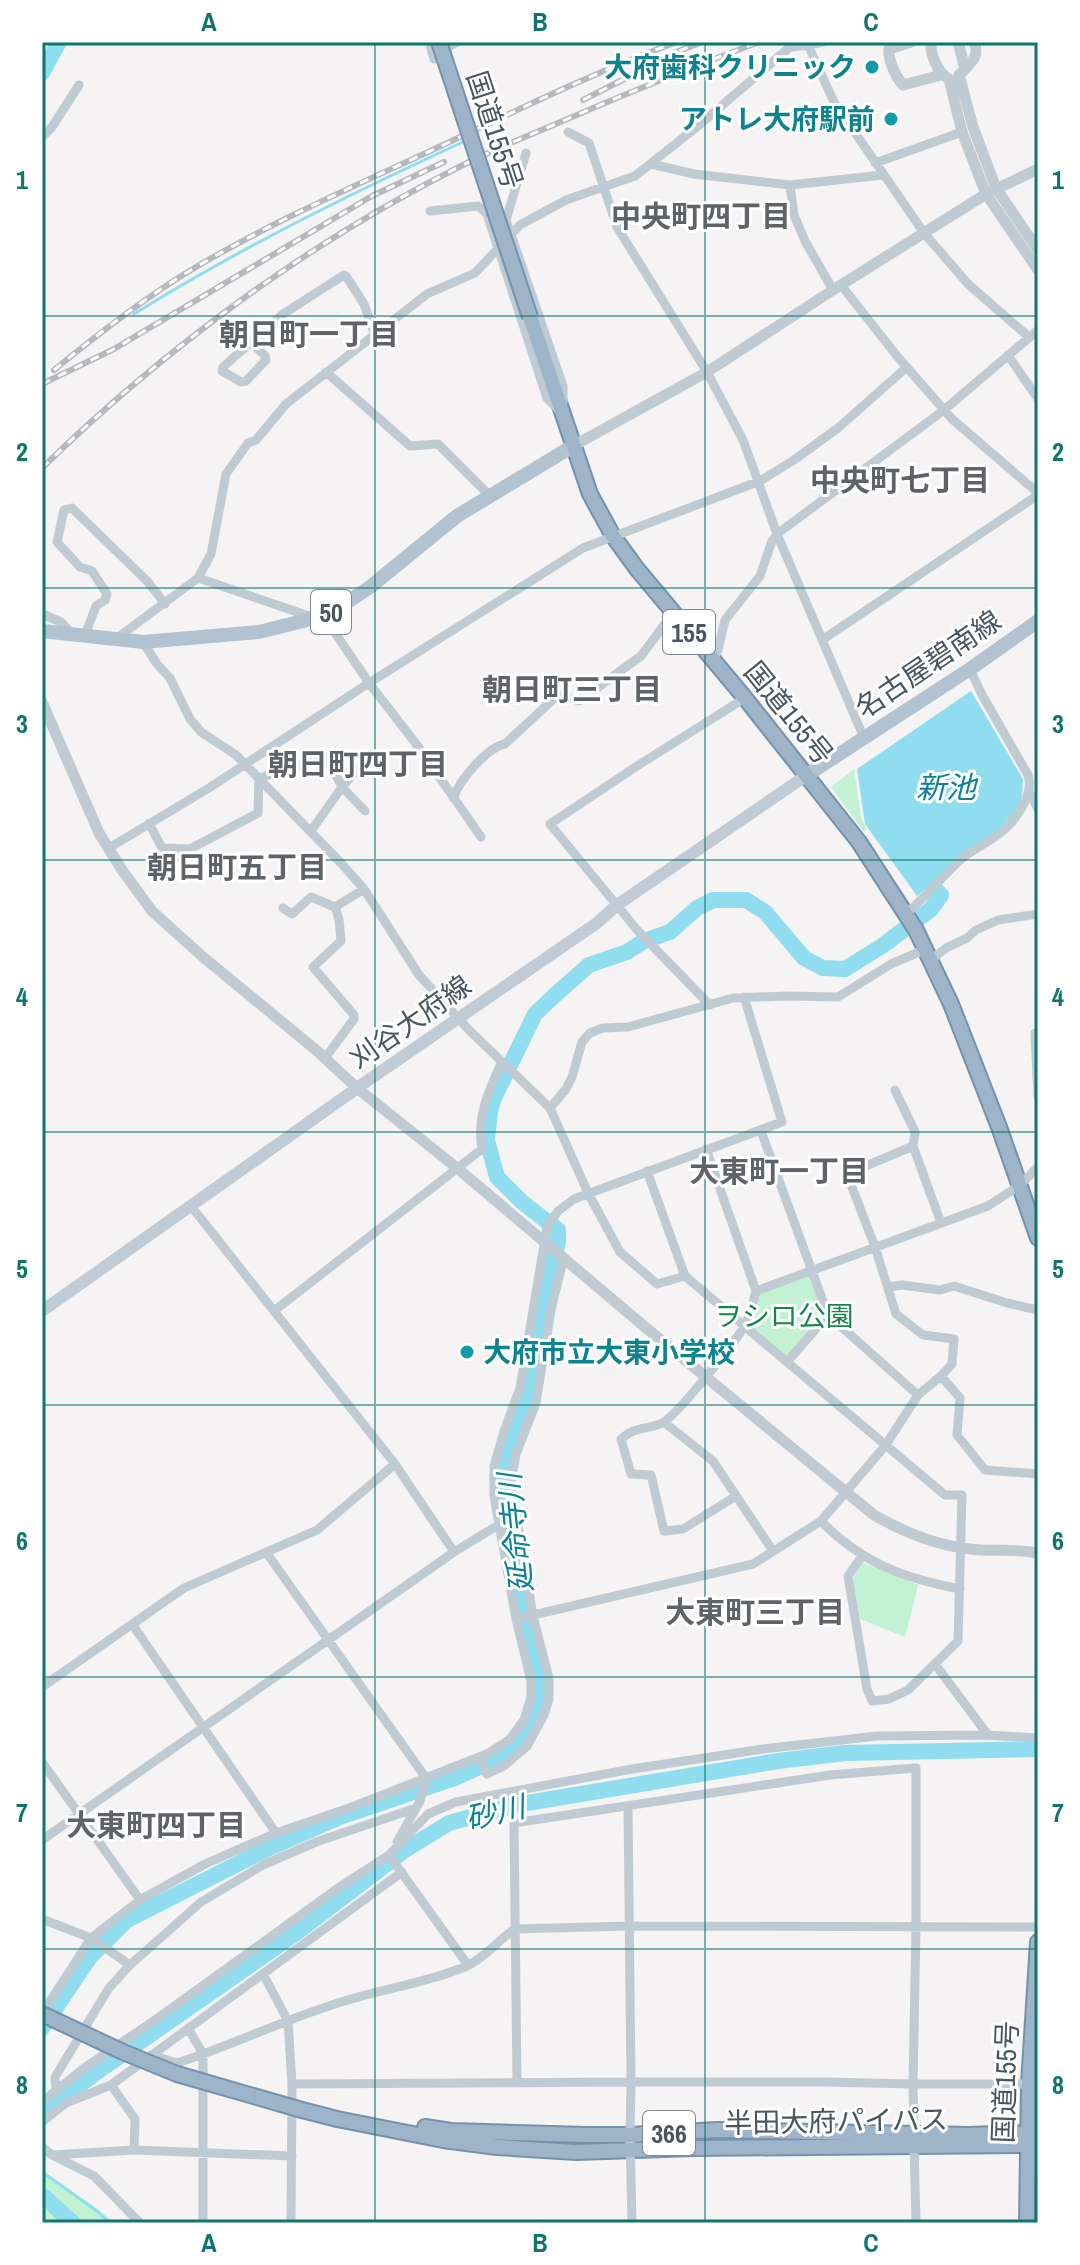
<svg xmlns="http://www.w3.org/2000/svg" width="1080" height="2265" viewBox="0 0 1080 2265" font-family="'Archivo Narrow','Noto Sans JP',sans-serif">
<rect width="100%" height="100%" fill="#f5f3f3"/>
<path fill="#c2f1d3" d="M854,769L861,818L867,829L864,832L831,787Z
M810,1276L822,1314L786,1358L748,1324L758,1294Z
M862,1562L918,1585L905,1637L860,1619L853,1578Z
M42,2170L103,2213L115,2223H42Z"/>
<path fill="#8fddef" d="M971,691L1023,779L1022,796L1017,810L995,833L917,896L865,824L857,769Z"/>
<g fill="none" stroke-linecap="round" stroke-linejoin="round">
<path stroke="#8fddef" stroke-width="3" d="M134,314C240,248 350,194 463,142
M42,2172L97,2211L109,2223"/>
<path stroke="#8fddef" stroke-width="16" d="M42,73L59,42
M42,2028L90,1957L127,1920L267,1849L340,1817L455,1778L510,1753L525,1736L533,1722L540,1690L534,1651L520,1595L503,1482L510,1443L532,1383L541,1311L558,1242V1230L522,1202L497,1177L487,1140L490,1111L494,1098L535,1014L555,995L589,965L627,952L644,941L670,932L697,908L713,900H746L765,912L804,958L823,968L845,969L882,946L931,909L941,895L930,884
M42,2114L97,2072L299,1931L405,1850L449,1823L515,1805L778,1761L845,1753L1038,1749
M42,2195L73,2223"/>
<defs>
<path id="trunk" d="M530,317L590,494L613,536L637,569L745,698L859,842L916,930L951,1004L999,1127L1038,1238
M302,2110L337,2119L443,2140L497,2147L576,2152L694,2148L1029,2145L1038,2141
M425,2127L451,2131L586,2135H630L717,2130L969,2135L1029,2133L1038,2136
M1027,2223L1029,2084L1038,1942"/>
</defs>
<use href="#trunk" stroke="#7591ad" stroke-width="18"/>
<path stroke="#c0cad2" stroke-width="9" d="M429,42L434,59
M448,42L449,47L457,42
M808,45L823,42
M568,132L589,143L617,227L707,372L743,440L777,534L864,738
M42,137L52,127L79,85
M526,153L506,220L563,386V402
M875,163L962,132
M651,164L694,174L790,185L883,175
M790,185L794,215L805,241L833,290
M430,211L478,206L487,214L547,398L560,411
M841,285L897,356L952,419L1038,493
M251,342L265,356L266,360L246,381L241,382L222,371L223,367L283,314L344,275L346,276L364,304L375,335
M1008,355L1038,399
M326,372L410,446L438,444L489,495
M198,578L312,617
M42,614L61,622L71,633
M323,615L369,683L420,749L481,837
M85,635L96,606L105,600L107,594L92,571L80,567L57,542L64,510L72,508L148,582L165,604
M117,638L198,578L211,554L226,474L248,443L256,440L286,404L427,294L475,273L520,225L566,200L635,176L698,126L790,47L808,45L834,102L924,233L968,284L1029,337
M822,640L1038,495
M143,642L157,664L170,678L190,719L201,732L236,755L340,862L364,889L419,975L469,1030L550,1108L588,1193L620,1252L657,1284L685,1276
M713,660L718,650L725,620L760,576L772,541L777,534L944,410L1038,330
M1029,792L1038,809
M453,798C460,780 486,748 505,744L559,694L579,701L641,656L673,613
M149,823L162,848L190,849L258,813L259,778L327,757L342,787L365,811
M311,831L342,787L363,763
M109,848L209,788L369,683L583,548L760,481L794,460L838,428L907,367
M283,908L292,914L311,897L335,907L364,889
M906,914C925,897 940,879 959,861C972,849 991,842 1005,829C1018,817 1034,793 1028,775L981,693L970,669
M931,960L946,948L967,938L976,930L998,920L1038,914
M710,1005L638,931L550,824L637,766L745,698
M1038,1032L1035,1033L1038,1097
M325,1058L354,1019V1015L313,967L341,941L339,919L335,907
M895,1090L915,1132L913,1146L941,1223
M550,1108L566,1089L572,1077L582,1042L590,1033L603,1028L628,1027L733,998L787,996L838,997L891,964L926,949
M761,1131L828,1315L918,1395
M706,1149L756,1291C753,1303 750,1316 744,1327C734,1343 676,1417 662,1423C647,1430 635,1426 621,1439L631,1474L651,1475L664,1531L683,1529L736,1496
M647,1171L685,1276L933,1485L945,1495H962L958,1641L908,1690L889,1699L872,1701L867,1689L848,1576L862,1556
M191,1206L395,1464L454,1552
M888,1287L902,1285L940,1290L954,1286L1007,1303L1038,1310
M756,1291L988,1206L1020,1185L1038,1167
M274,1311L482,1149C476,1117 489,1090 502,1061
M787,1362L828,1315
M941,1376L960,1398L957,1435L985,1470L1038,1474
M665,1423L713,1461L773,1551
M821,1521L885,1446L918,1395L941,1376L952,1364L954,1339L923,1335L896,1314L875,1247L847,1174L913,1146
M266,1552L426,1778L420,1801L397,1842
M516,1619L753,1564L821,1521C862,1563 903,1578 960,1589
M132,1624L276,1833
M935,1664L988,1735
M42,1687L184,1588L317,1530L395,1464
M480,1757L487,1774L504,1766L527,1746L544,1715L549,1699V1678L533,1616L511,1483L516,1454L536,1403L551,1310L564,1257
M42,1762L140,1900
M628,1806L631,2082H825L913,2084L914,2134
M42,1840L454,1552L500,1524L518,1522
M389,1855L468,1965
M42,1919L91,1938L42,2014
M130,1965L91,1938L140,1900L205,1864L276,1833L352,1807L489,1753L510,1739L524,1720L531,1697V1681L516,1619L494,1496V1466L504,1431L520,1388L547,1227L558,1211L574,1199L782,1122L744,997
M263,1974L288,2021L292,2084L291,2223
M188,2028L203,2054V2223
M151,2055L177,2063C230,2046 279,2022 332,2005C376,1990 424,1984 467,1966C486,1957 498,1940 515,1929L629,1926L1038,1927
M517,2083L514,1823L830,1775L916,1768V1927L913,2084H1029
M292,2084L631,2082L630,2135L632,2223
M111,2085L135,2119L134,2150
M56,2090L55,2077L109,1988L130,1965L201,1902L263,1865L316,1842L416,1808
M42,2102L84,2068L158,2018L341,1886L389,1855L428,1814L456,1802L632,1769L763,1749L877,1736L985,1735L1038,1738
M42,2122L66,2103L111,2085L402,1872
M914,2145L916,2223
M42,2147L52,2155L94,2176L140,2223
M52,2155L134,2150L292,2156"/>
<path stroke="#c0cad2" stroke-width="11" d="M911,42L889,49C888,61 896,77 903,85L941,75
M931,42C930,55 938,73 949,79L962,132L986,194L1038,270
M958,42L965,69L959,75L973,127L996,188L1038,250
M965,69C974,60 979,55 974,42
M573,446L707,372L833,290L986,194L1038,169
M42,702L99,833L122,870L152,911L203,957L316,1050L357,1088L457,1168L645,1327L874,1515C907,1534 942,1548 981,1550C1000,1551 1019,1549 1038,1553"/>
<path stroke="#c0cbd6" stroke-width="12" d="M42,1311L370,1079L597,923L617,905L807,775"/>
<path stroke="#b2c2d1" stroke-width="14" d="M42,631L143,642L259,632L315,618L340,607L370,587L457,516L573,446
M807,775L970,669L1038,621"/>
<use href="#trunk" stroke="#9eb4c9" stroke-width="14"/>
<defs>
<path id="rail" d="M583,100L679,51L702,42
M54,370C98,334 143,299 191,270C271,222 357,185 441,146C518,110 595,72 674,43
M42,384L114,349L372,196L444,162
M42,468C163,350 306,244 457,168C488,152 520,139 551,126C620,96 689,68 759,42"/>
</defs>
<use href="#rail" stroke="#b5b8bd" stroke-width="6"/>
<use href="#rail" stroke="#fff" stroke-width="3" stroke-dasharray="9" stroke-linecap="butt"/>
<defs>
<path id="trunk-bridge" d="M439,42L530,317
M42,2014L123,2052L177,2074L302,2110"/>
</defs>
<use href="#trunk-bridge" stroke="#7591ad" stroke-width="18" stroke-linecap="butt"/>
<use href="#trunk-bridge" stroke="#9eb4c9" stroke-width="14"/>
</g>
<path fill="none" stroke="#0f766e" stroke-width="2" stroke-opacity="0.55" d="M375,42V2223M705,42V2223M42,316H1038M42,588H1038M42,860H1038M42,1132H1038M42,1405H1038M42,1677H1038M42,1949H1038"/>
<g fill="#0f9aa8" stroke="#fff" stroke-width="3">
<circle cx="872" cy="67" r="8"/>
<circle cx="891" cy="119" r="8"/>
<circle cx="467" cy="1352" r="8"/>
</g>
<g text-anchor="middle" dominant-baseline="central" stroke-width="6" stroke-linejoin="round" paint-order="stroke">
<g fill="#fff" stroke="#808990" stroke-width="2">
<rect x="311" y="590" width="40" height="44" rx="6"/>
<rect x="663" y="610" width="52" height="44" rx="6"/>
<rect x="643" y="2111" width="52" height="44" rx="6"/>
</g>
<g font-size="26" font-weight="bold" fill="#495661">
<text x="331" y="612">50</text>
<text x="689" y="632">155</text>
<text x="669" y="2133">366</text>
</g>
<g font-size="28" font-weight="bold" fill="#0d838f" stroke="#fff" text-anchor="end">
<text x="856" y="67">大府歯科クリニック</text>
<text x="875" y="119">アトレ大府駅前</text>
<text x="483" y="1352" text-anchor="start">大府市立大東小学校</text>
</g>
<g font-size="28" fill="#495661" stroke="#fff">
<text transform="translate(495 130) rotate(72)">国道155号</text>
<text transform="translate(928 664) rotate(-34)">名古屋碧南線</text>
<text transform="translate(789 713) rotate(51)">国道155号</text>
<text transform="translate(410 1022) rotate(-35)">刈谷大府線</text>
<text transform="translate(1005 2082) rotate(-88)">国道155号</text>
<text transform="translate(836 2121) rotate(-1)">半田大府パイパス</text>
</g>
<g font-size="28" fill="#16864c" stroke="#fff">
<text x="784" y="1316">ヲシロ公園</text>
</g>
<g font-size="30" font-weight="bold" fill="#5f6368" stroke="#fff">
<text x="701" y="216">中央町四丁目</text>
<text x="309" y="334">朝日町一丁目</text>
<text x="900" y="480">中央町七丁目</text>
<text x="572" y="689">朝日町三丁目</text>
<text x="358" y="764">朝日町四丁目</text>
<text x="237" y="867">朝日町五丁目</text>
<text x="779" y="1171">大東町一丁目</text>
<text x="755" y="1612">大東町三丁目</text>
<text x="156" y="1825">大東町四丁目</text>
</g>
<g font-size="30" font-style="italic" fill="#0b809b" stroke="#fff">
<text x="946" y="787">新池</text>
<text transform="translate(515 1533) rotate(-96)">延命寺川</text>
<text transform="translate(495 1812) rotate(-13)">砂川</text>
</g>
</g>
<rect width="1080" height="2265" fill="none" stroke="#ffffff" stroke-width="88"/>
<rect x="44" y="44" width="992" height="2177" fill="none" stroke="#0f766e" stroke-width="3"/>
<g font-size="26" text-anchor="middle" font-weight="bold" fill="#0f766e">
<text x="209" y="31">A</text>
<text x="540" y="31">B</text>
<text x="871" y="31">C</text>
<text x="22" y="189">1</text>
<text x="1058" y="189">1</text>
<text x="22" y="461">2</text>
<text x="1058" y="461">2</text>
<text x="22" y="733">3</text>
<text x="1058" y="733">3</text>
<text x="22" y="1006">4</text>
<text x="1058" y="1006">4</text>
<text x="22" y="1278">5</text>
<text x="1058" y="1278">5</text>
<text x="22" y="1550">6</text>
<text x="1058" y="1550">6</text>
<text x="22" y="1822">7</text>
<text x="1058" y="1822">7</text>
<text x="22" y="2094">8</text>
<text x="1058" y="2094">8</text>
<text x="209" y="2252">A</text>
<text x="540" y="2252">B</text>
<text x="871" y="2252">C</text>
</g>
</svg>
